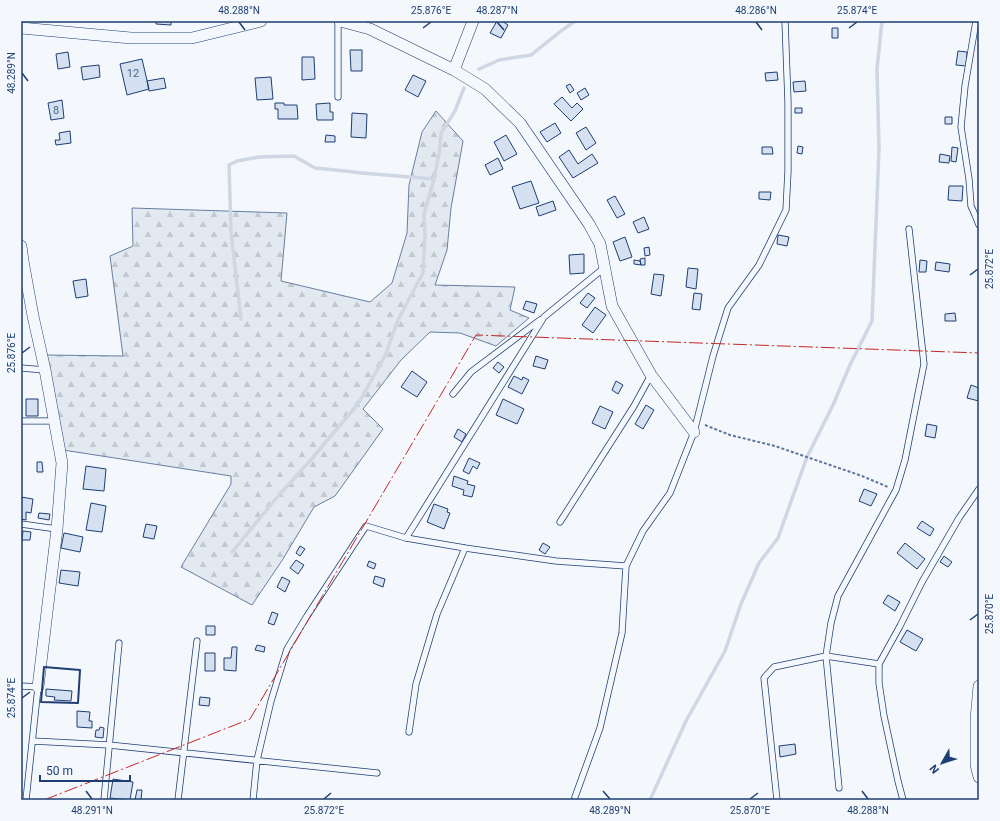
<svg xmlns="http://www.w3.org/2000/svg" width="1000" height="821" viewBox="0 0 1000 821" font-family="Roboto,sans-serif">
<defs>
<pattern id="forest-firs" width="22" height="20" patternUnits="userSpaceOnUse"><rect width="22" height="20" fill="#e3e9f0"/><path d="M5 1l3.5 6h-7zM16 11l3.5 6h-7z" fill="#c2c9d1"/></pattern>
</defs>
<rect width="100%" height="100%" fill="#f4f7fb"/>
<path fill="url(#forest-firs)" stroke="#687fa3" d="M436,111L463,141L451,208L447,250L435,285L515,287L510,310L529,318L496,346L460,333L430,332L401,360L363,409L383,429L335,496L314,507L283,559L252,605L181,567L231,484V476L63,450L46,355L123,356L110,256L133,246L132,208L287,213L281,281L370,302L392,283L407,233L409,185L422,132Z"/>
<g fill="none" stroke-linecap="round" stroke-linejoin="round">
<path stroke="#cfd7e4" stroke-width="3.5" d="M479,69L499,60L531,55L561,31L575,21
M241,319L231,232L229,165L237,161L259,157L294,156L315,168L345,171L362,173L434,179
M232,552L279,495L309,462L358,404L385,356L398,320L423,273L425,235L424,214L434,179L439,154L441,133L455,111L464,88
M650,800L686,721L725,651L741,604L759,563L778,538L807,457L833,405L850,365L872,321L879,149L877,69L882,21"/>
</g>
<path fill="#d5e0f0" stroke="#1d3f73" d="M156,21H171V25L156,24Z
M497,21H502L508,25L501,38L490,33Z
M832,28H838V38H832Z
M350,50H362V71H351Z
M958,51L967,52L966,66L956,65Z
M68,52L70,67L58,69L56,54Z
M302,57H314L315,79L302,80Z
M142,59L149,89L127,95L120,64Z
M99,65L100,77L83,80L81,67Z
M777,72L778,80L766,81L765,73Z
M413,75L426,81L418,97L405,90Z
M271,77L273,99L257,100L255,78Z
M164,78L166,88L149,91L147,81Z
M805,81L806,91L794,92L793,82Z
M570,84L574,90L570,93L566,86Z
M585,88L589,95L581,100L577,93Z
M562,97L572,108L577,103L583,109L571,121L554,104Z
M62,100L64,118L51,120L48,103Z
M275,103H284V105H297L298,119H278V109H275Z
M330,103V112H333V120H317L316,104Z
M795,108H802V113H795Z
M352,113L367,114L366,138L351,137Z
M945,117H952V124H945Z
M555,123L561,133L547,142L540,132Z
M586,127L596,143L586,150L576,133Z
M70,131L71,143L56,145L55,140H60L59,133Z
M326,135L335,136V142H325Z
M506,135L517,154L504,161L494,142Z
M798,146L803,147L802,154L797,153Z
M762,147H772L773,154H762Z
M952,147L958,148L956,162L951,161Z
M569,150L578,164L592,154L598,163L573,178L559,157Z
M940,154L950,156L949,163L939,162Z
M498,158L503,169L490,175L485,165Z
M531,181L539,203L520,209L512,187Z
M949,186H963L962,201L948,200Z
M759,192H771L770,200L759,199Z
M615,196L625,214L617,218L607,200Z
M553,201L556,210L539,216L536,207Z
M644,217L649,229L638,233L633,222Z
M778,235L789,237L787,246L777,244Z
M625,237L632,257L620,261L613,242Z
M649,247L650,255L645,256L644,248Z
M584,254V273L570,274L569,255Z
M645,258V265H641L640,259Z
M634,260L640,261L641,265L634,264Z
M920,260L927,261L926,272H919Z
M936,262L950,264L949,272L935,270Z
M688,268L698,269L696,289L686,287Z
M654,274L664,275L661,296L651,294Z
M86,279L88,296L76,298L73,281Z
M588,293L595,298L587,308L580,303Z
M694,293L702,294L700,310L692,309Z
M526,301L537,304L534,313L523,309Z
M595,307L606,315L593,333L582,325Z
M955,313L956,321H945V314Z
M536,356L548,360L545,369L533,366Z
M498,362L504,367L499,373L493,368Z
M412,371L427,382L417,397L401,387Z
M514,376L522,380L523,377L529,380L522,394L508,387Z
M616,381L623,385L618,394L612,390Z
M971,385L979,388V401L967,398Z
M26,399H38V416H26Z
M503,399L524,409L517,424L496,415Z
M646,405L654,410L643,429L635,424Z
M600,406L613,412L605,429L592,423Z
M927,424L937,426L935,438L925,436Z
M458,429L466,434L462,442L454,437Z
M469,458L480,463L477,469L473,466L469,474L463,471Z
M37,462H42L43,472H37Z
M86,466L106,469L104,491L83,489Z
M454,476L468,481L467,484L475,486L472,497L463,495L464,490L452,486Z
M864,489L877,494L871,506L859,501Z
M21,497L33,499L31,513L26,512V520L21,519Z
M91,503L106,506L102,532L86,530Z
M434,504L448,509L447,512L450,513L444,529L427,522Z
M39,513L50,514L49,520L38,518Z
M922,521L934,529L930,536L917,528Z
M146,524L157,526L154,539L143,537Z
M23,531L31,532L30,540H22Z
M64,533L83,537L80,552L61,548Z
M543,543L550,547L545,554L539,550Z
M905,543L925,559L917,569L897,553Z
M300,546L305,549L300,556L296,553Z
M944,556L952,562L948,567L940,562Z
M296,560L304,565L298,574L290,568Z
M369,561L376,564L374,569L367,566Z
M61,570L80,572L78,586L59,583Z
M375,576L385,579L383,587L373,583Z
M282,577L290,581L285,592L277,587Z
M888,595L900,602L895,611L883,603Z
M272,612L278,614L274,625L268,623Z
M206,626H215V635H206Z
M907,630L923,639L916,651L900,642Z
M257,645L265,647L264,652L255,650Z
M232,647H237L236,671L224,670V658H231Z
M205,653H215V671H205Z
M46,689L72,691L71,701L54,700L55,697L46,696Z
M200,697L210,698L209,706L199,705Z
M77,711L90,712L89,721H92V728L77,727Z
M100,727L104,728L103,738L95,737L96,730H99Z
M795,744L796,754L780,757L779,746Z
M113,779L133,782L130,800L110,798Z
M137,790H142L141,800H135Z"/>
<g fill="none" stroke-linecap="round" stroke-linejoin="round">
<defs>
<path id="service" d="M976,21L965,86L961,127L969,179L971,206L975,215L979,225
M338,97V21
M21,368L45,370
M453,394L471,372L540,320
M21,421H55
M560,522L634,406L651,375
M21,524L57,529
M406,538L544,317L604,268
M21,686L38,687L26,800
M409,732L416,684L437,614L465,548
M33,741L109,745L377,773
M839,788L826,656L831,623L838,596L896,490L905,460L924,364L909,229
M575,797L600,728L622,633L626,566L643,531L670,493L694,432L713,356L728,308L759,265L786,210L788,171V102L785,21
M104,800L119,643
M178,800L197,641
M253,800L257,760L271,701L287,649L307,616L366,526L406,538L465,548L556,561L626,566
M777,800L764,678L774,667L826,656L879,664
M903,800L898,781L884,716L879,683V664L900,626L922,582L959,518L979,489"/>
<path id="minor" d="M340,21L370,29L454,70L485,89L520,123L589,224L600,244L612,306L651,375L694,432
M21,28L131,38H192L261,21
M454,70L473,21
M21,246L23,261L33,316L45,370L62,463L57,529L38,687
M979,686L976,719V765L979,777"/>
</defs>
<use href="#service" stroke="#1d3f73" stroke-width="7"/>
<use href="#minor" stroke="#1d3f73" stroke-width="12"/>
<path stroke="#5e769c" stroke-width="2" stroke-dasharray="3 2" stroke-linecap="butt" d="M705,425L730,435L775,446L862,476L888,487"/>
<use href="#service" stroke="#f4f7fb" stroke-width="5.5"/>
<use href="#minor" stroke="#f4f7fb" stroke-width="11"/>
<path stroke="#1d3f73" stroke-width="2" d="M44,667L80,670L78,703L41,702Z"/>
<path stroke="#c62828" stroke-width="1" stroke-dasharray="14 3 2 3" stroke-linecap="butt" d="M44,800L250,719L476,335L979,353"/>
</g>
<path fill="none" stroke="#1d3f73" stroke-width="1.5" d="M239,22L245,30M497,22L504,30M756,22L762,30M423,28L431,22M849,28L857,22M22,73L28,81M970,275L978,269M22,353L30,347M970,620L978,614M22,698L30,692M86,791L92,799M603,791L610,799M862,791L868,799M324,799L331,793M750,799L758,793"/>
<g text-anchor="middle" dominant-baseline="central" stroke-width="3" stroke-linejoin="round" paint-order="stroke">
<g font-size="11" fill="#4b6792">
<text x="133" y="73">12</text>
<text x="56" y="110">8</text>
</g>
</g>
<rect width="1000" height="821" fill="none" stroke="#f4f7fb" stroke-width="44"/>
<g transform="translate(942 763) rotate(231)" stroke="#f4f7fb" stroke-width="3" paint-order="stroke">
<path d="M0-3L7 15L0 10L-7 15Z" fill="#1d3f73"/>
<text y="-6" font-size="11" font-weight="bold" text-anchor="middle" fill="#1d3f73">N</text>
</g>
<path d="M40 775v6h90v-6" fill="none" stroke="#1d3f73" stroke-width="2"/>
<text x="46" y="775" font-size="12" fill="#1d3f73" stroke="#f4f7fb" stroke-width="3" paint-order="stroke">50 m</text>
<rect x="22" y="22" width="956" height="777" fill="none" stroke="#1d3f73" stroke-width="1.5"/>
<g font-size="10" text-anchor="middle" fill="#1d3f73">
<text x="239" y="14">48.288°N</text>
<text x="431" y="14">25.876°E</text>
<text x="497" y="14">48.287°N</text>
<text x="756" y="14">48.286°N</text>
<text x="857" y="14">25.874°E</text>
<text transform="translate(11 73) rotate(-90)" y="4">48.289°N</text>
<text transform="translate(989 269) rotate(-90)" y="4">25.872°E</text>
<text transform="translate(11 353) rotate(-90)" y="4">25.876°E</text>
<text transform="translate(989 614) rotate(-90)" y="4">25.870°E</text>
<text transform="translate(11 698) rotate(-90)" y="4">25.874°E</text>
<text x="92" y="814">48.291°N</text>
<text x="324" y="814">25.872°E</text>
<text x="610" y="814">48.289°N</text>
<text x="750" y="814">25.870°E</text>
<text x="868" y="814">48.288°N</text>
</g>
</svg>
